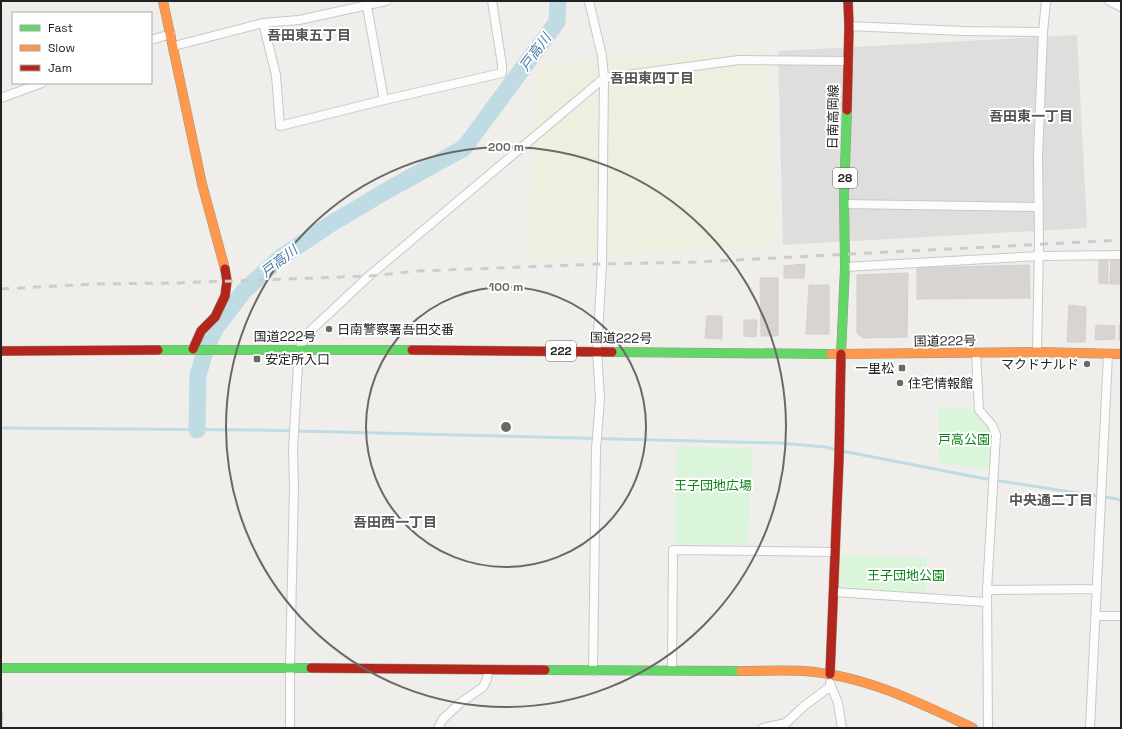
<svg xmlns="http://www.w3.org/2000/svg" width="1122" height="729" viewBox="0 0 1122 729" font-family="'Space Grotesk','Noto Sans JP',sans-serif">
<rect width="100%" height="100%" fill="#f0eeeb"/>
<path fill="#dfdedc" d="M1077,35L1087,228L783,245L778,51Z"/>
<path fill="#efefdf" d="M768,51L774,245L526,260L538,64Z"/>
<path fill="#daf5da" d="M938,408L974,409L975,414L990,429L991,470L939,463Z
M676,446L752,449L748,545L675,544Z
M839,555L927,558L926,594L838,590Z"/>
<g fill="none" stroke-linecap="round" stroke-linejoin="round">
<path stroke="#bfdbe3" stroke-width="3" d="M1,428L256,430L779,443L825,447L836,450
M842,451L981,478L1117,499L1121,501"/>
<path stroke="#bfdbe3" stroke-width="17" d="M197,430L198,375L204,355L212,335L217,326L244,291L280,258L329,225L386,191L464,148L557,22L558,1"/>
</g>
<path fill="#d7d4d2" stroke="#d3d0cc" d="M1111,259H1121V284H1110Z
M1099,260H1108V284L1099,283Z
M805,264L804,278H784V266Z
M1029,265L1030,298L917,299V268Z
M908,273L907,337L863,338L857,333V275Z
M760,278H778V336H761Z
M809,285H829V334H806Z
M1069,305L1086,307L1085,342H1067Z
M707,316H722V339L705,338Z
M744,320H757L756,337L744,336Z
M1096,325L1115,326V339L1095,340Z
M1119,325H1121V340H1119Z
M1,712H3L2,727H1Z"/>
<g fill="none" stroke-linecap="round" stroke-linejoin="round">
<defs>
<path id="street" d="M366,1L384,100
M589,1L602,56L604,78L602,264L597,351L600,399L596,449L593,671
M1109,1L1121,7
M263,23L276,75L280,126L384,100L502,73V65L492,1
M849,26L963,31L1043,32
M151,40L171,34
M174,46L263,23L299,20L386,1
M1,98L42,83
M844,204L1039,207
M845,267L1039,256L1121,255
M1037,352L1039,244L1038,155L1043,32L1046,1
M976,353L979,410L992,425L996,435L987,590L988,728
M987,590L1096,589
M834,592L986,602
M1096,616H1121
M672,670L673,550L835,552
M830,683L831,686L838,703L842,728
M290,728V667L294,487L293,449L299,349L307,334L369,276L604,78L739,60L847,61
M438,728L443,719L460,703L483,687L487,679L488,670
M763,728L786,723L804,706L831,686
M1090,728L1108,354"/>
<path id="fast" d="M158,350H412
M612,352L831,354
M841,354L845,267L844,196L847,110
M1,668H311
M545,670L741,671"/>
<path id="slow" d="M163,1L202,184L225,269
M831,354L1037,352L1121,354
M741,671C762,671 782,670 803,671C864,675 918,702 973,728"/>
<path id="jam" d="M847,110L849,26L848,1
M193,349L201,331L215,317L225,296L227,281L225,269
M412,350L612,352
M1,351L158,350
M311,668L545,670
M830,674L839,458L841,354"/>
</defs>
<use href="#street" stroke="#c9c8c7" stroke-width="10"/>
<use href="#fast" stroke="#999a82" stroke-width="10"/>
<use href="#slow" stroke="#999a82" stroke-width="10"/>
<use href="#jam" stroke="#999a82" stroke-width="10"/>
<use href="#street" stroke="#fdfcfc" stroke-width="8"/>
<use href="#fast" stroke="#63d668" stroke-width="9"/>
<use href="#slow" stroke="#ff974d" stroke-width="9"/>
<use href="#jam" stroke="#b3261e" stroke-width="9"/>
<path stroke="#ccc" stroke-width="3" stroke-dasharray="8 8" stroke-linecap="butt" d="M1,289L94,284L175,283L369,276L419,271L602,264L698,262L1121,240"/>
</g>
<g fill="none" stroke="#6a6968" stroke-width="2">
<circle cx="506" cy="427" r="140"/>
<circle cx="506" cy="427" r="280"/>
</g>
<g fill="#6a6968" stroke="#fff" stroke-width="1.5">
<circle cx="329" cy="329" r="4"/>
<rect x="253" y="355" width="8" height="8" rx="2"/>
<circle cx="1087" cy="364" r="4"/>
<rect x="898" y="364" width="8" height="8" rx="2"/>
<circle cx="900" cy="383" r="4"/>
</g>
<g text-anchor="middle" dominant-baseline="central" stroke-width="4" stroke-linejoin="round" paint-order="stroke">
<g fill="#fff" stroke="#646464" stroke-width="1">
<rect x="833" y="168" width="24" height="20" rx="3"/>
<rect x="546" y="341" width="30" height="20" rx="3"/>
</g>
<g font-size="12" font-weight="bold" fill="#222">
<text x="845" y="178">28</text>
<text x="561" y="351">222</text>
</g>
<g font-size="13" fill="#222" stroke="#fff">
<text transform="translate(833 117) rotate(-89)">日南高岡線</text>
<text x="285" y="336">国道222号</text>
<text transform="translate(621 338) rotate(1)">国道222号</text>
<text transform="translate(945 341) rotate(-1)">国道222号</text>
</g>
<g font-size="13" fill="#222" stroke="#fff" text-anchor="start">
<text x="337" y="329">日南警察署吾田交番</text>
<text x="265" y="359">安定所入口</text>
<text x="1079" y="364" text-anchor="end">マクドナルド</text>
<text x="894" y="368" text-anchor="end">一里松</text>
<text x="908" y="383">住宅情報館</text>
</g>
<g font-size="13" fill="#0c8416" stroke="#fff">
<text x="964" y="439">戸高公園</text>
<text x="713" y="485">王子団地広場</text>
<text x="906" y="575">王子団地公園</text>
</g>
<g font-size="14" font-weight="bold" fill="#555" stroke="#fff">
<text x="309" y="35">吾田東五丁目</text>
<text x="652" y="78">吾田東四丁目</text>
<text x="1031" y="116">吾田東一丁目</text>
<text x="1051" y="500">中央通二丁目</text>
<text x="395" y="522">吾田西一丁目</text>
</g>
<g font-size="14" font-style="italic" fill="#4a7aab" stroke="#fff">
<text transform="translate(535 52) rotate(-54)">戸高川</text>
<text transform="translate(279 261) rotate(-38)">戸高川</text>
</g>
</g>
<circle cx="506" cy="427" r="6" fill="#6a6968" stroke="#fff" stroke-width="2"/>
<g font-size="12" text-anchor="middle" font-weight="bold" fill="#6a6968" stroke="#fff" stroke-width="4" stroke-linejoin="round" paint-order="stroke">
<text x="506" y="151">200 m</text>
<text x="506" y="291">100 m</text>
</g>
<rect width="1122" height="729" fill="none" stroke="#222222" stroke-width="4"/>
<rect x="12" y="12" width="140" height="72" fill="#ffffff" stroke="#a7a7a7"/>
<rect x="20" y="25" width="20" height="6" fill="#63d668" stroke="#a7a7a7"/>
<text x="48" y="32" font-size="12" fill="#222222">Fast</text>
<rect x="20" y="45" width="20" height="6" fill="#ff974d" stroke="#a7a7a7"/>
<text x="48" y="52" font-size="12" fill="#222222">Slow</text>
<rect x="20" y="65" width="20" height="6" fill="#b3261e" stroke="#a7a7a7"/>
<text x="48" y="72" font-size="12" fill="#222222">Jam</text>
</svg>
